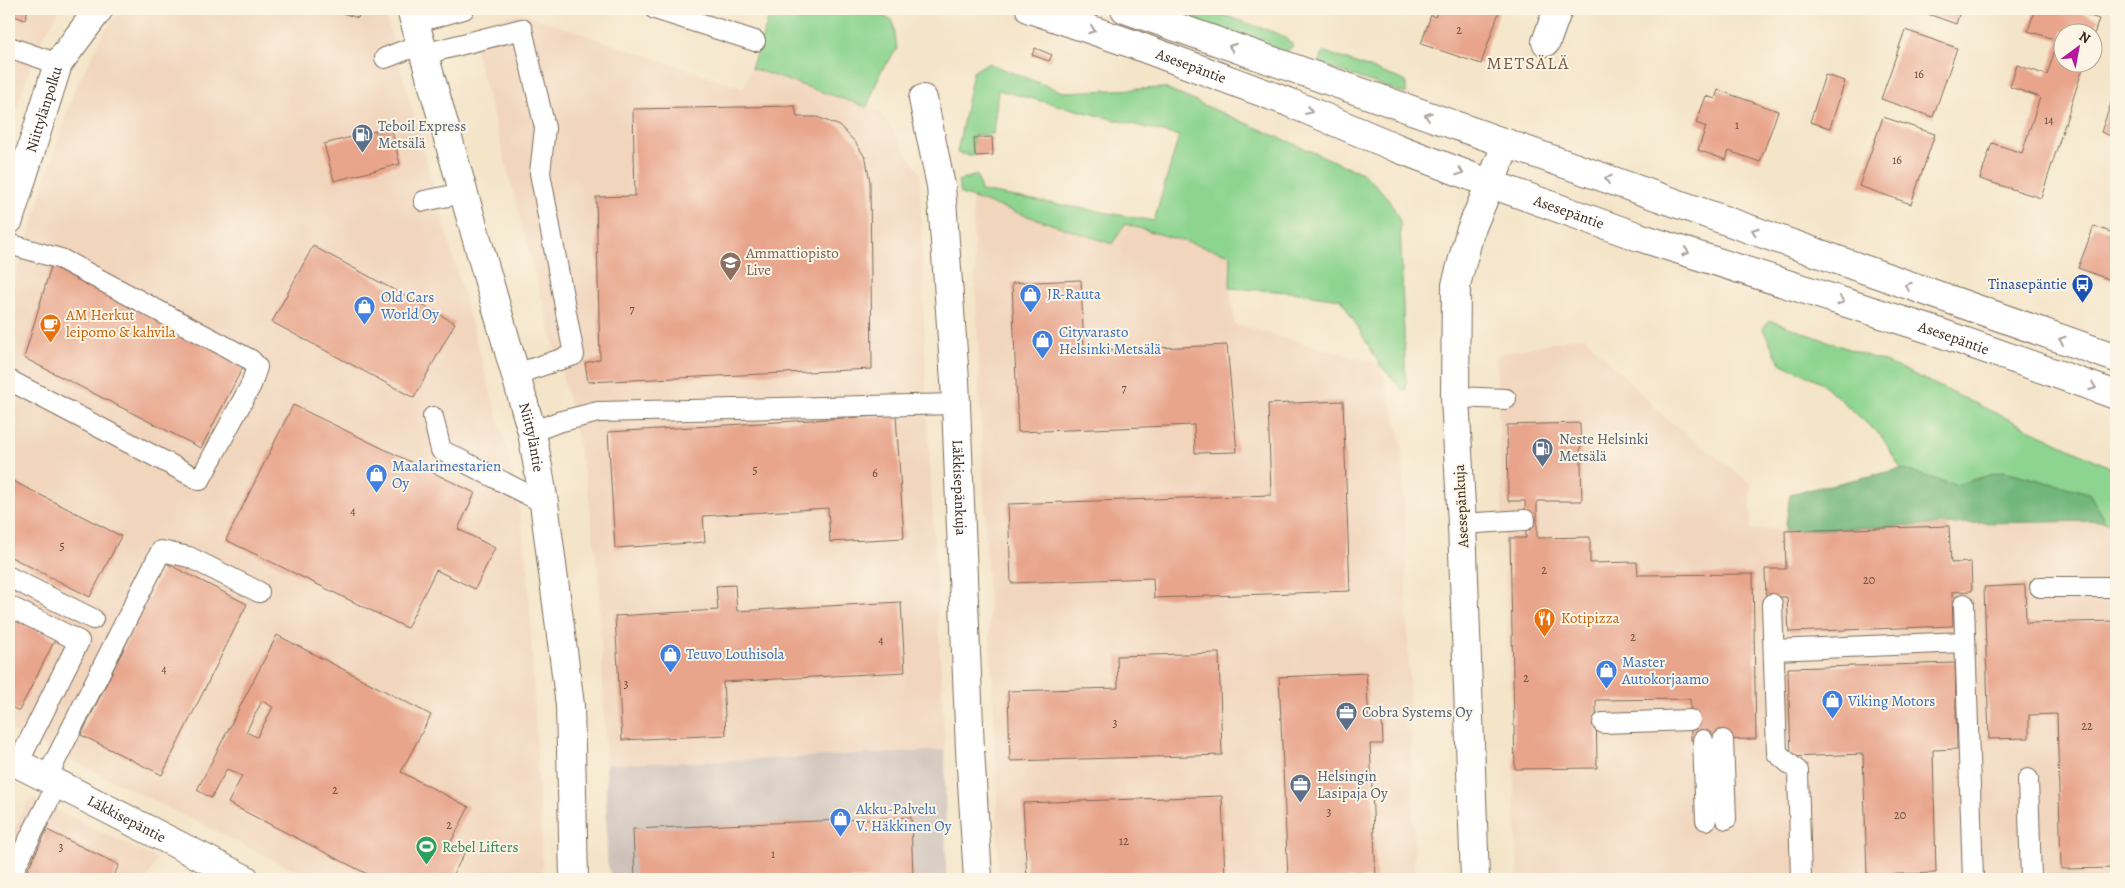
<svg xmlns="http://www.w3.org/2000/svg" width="2125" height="888" viewBox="0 0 2125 888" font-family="Alegreya,serif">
<rect width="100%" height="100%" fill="#fcf5e5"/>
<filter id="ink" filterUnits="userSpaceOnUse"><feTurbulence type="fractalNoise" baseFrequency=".02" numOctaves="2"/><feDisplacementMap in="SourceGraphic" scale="10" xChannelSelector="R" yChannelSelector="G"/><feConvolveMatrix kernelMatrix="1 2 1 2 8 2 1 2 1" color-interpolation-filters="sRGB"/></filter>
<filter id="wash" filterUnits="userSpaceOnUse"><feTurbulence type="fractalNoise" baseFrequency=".0096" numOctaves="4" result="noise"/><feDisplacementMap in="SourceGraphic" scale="20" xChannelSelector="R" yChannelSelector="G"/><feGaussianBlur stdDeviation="1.12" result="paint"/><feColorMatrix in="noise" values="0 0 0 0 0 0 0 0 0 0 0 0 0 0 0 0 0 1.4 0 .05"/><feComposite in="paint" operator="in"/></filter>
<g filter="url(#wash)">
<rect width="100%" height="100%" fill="#f4e5c9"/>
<path fill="#f1d5bd" d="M9,9H60L39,45L9,127Z
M121,9H375L385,12L515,480L528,570L543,879H312L9,729V299L73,93L104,32Z
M521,13L744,89L751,68L880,112L920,173L926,389L945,750L727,761L606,764L599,582L588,492L569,401L469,26Z
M972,198L1112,244L1124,224L1231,255L1230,288L1235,324L1380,365L1402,442L1415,879H998L997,775L989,619Z
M1584,336L1663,416L1751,483V530L2105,521L2116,525V879L1518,878L1496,355Z
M31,798L157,859L147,879H9V838Z"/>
<path fill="#cec1ba" d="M945,750L946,879H612L607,861L606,764L727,761Z"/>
<path fill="#8cd48f" stroke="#647f56" d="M772,9H868L893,21L897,49L881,71L867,107L751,68Z
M1157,9H1205L1279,34L1292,43V47L1289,50L1281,52Z
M1325,52L1403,80L1406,82V94L1319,64L1323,53Z
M987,63L1063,92L1164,88L1362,173C1381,189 1391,199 1400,222L1406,390H1403L1380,365L1341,299L1290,292L1230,288L1231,255L1125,224L1112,244L961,194L958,181L977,175L981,191L1154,221L1179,136L998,90L993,134L973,136L974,156L957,153L973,72Z
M1769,320L1898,367L2116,470V525L2105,521L2089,493L2004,471L1955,485L1901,469L1882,437L1821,382L1780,363L1763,329Z"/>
<path fill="#71b67a" stroke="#56704c" d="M1901,469L1955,485L2004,471L2089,493L2105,521L1981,523L1785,531L1790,494Z"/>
<g id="blocks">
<path fill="#e8a58c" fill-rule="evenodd" d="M9,9H28L25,20L9,14Z
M330,9H361L358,18Z
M1438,9H1500L1481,64L1421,44L1431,15L1435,17Z
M1914,9H1961L1956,24Z
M2035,9H2069L2099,19L2093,37L2092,32H2062V62H2085L2041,198L1980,179L1992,143L2022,153L2040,97L2010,87L2017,65L2047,75L2058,40L2028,31Z
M1905,30L1957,48L1933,117L1881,99Z
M1035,48L1052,55L1049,61L1032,55Z
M1825,75L1845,81L1830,128L1810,122Z
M2116,89V138L2101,132Z
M1718,90L1778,111L1760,162L1729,151L1726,160L1698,150L1706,127L1696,123L1706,96L1715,99Z
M795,106L797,117H817L840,126L856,143L866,159L870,182L872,369L588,382L585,363L600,359L596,197L635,196L633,109Z
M1883,117L1935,134L1911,204L1859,186Z
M391,127L400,164L334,181L324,144Z
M992,137L993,155L975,156L974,138Z
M2116,224V282L2078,268L2094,226L2113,233Z
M313,246L455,323L414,398L272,322Z
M51,266L244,365L201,448L24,358Z
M1081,280L1084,351L1227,345L1237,452L1195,453L1194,425L1018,432L1012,283Z
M1343,401L1350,591L1154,598L1153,578L1011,583L1008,504L1271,495L1268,404Z
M293,405L475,493L458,529L495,548L475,589L436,570L407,628L226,540Z
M896,415L904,538L830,542L828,508L703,516L705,542L615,548L608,432Z
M1580,423L1582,501H1537V538L1590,537V563L1637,562L1638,575L1753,574L1756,739L1691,740L1690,699L1596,700L1597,768L1515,769L1510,538H1526L1525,501H1508L1507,425Z
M9,479L121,536L90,597L9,556Z
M1949,526L1951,563L1971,562L1972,591L1952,592L1953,626L1789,632L1787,597H1766L1765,569H1786L1785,531Z
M166,563L247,604L162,775L81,735Z
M735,585L737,611L901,602L905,672L723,682L726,735L622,740L615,616L718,610L716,586Z
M2025,585L2026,623L2116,621V868L2061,869L2057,714L2029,715V738L1989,739L1984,587Z
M9,617L55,640L19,711L9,706Z
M277,635L431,715L401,772L469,807L450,844L465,852L451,879H442L433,875L430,879H377L228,803L242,776L227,769L211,798L197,790ZM262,701L273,707L257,737L246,732Z
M1219,653L1222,755L1010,761L1008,691L1118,688L1117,656Z
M1955,663L1957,749L1933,750L1936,873L1867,875L1863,754L1791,757L1788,668Z
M1366,673L1369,721L1382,720L1383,744H1370L1376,879H1288L1279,677Z
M1222,796L1225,879H1027L1023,803Z
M911,817L913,879H635L633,829Z
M47,830L119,865L112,879H23Z"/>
</g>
</g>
<g filter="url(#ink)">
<use href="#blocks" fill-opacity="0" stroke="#7c6b5a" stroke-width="1"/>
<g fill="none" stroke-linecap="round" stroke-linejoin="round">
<defs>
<path id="lane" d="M655,9L755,41
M415,23L464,9
M9,47L58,64
M424,54L522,29L545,128L540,173L574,355L516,374
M385,58L421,44
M424,201L463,193
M9,244L61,259L251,360L257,367L251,385L200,480L9,380
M1455,397L1506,399
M433,417L441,450L544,503
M532,432L558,422L598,412L957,404
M1462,524L1525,520
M9,577L93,619
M2040,587H2116
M1772,604L1777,753L1798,771L1801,879
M1964,604L1973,879
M9,606L79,641L18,763
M1774,650L1965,642
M1603,723L1690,720
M1703,740L1706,820
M1723,740L1726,819
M47,777L161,551L189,557L259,592
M2028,779L2031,879
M9,879L58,782"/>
<g id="street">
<path id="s1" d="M411,9L532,432L544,503L570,705L574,879"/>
<path d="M1546,42L1558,9"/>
<path id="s2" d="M923,99L941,186L955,380L970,750L978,879"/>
<path id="s3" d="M9,220L58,64L99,9"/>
<path id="s4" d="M9,759L245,879"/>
<path d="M1475,879L1462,524L1455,397L1456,285L1470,232L1507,143"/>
</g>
<g id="secondary">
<path id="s5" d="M1030,9L1130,43L1288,102L1397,148L1491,184L1639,237L1932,330L2116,395"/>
<path d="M1125,9L2116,358"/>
</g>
</defs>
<use href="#lane" stroke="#7c6b5a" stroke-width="22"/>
<use href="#street" stroke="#7c6b5a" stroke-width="30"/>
<use href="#secondary" stroke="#7c6b5a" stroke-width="30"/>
<use href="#lane" stroke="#fff" stroke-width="20"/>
<use href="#street" stroke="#fff" stroke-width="28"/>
<use href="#secondary" stroke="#fff" stroke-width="28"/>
</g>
<defs><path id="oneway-chevron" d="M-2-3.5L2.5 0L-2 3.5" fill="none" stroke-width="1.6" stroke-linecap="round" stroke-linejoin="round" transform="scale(1.25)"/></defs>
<g stroke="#a79f9a">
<use href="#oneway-chevron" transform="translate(1092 30) rotate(19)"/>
<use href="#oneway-chevron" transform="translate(1232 47) rotate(-160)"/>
<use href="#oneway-chevron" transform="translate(1309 111) rotate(23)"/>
<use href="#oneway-chevron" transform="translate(1428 116) rotate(-161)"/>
<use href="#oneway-chevron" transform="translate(1460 172) rotate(21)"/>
<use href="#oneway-chevron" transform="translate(1608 179) rotate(-160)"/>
<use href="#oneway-chevron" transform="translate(1755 231) rotate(-160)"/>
<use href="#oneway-chevron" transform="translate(1686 252) rotate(17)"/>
<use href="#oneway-chevron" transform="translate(1908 286) rotate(-160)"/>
<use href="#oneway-chevron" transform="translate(1841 301) rotate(17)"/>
<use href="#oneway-chevron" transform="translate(2062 340) rotate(-161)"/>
<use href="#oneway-chevron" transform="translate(2093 387) rotate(20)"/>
</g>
</g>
<defs>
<symbol id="fuel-pin" viewBox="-11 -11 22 30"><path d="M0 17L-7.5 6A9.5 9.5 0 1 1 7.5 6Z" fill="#5c6f8a" stroke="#fcf5e5"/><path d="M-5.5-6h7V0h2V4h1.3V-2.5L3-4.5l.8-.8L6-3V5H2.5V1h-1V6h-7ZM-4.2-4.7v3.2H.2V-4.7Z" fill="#fff"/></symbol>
<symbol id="school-pin" viewBox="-11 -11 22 30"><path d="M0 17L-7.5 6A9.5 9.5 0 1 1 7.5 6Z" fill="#8d6e63" stroke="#fcf5e5"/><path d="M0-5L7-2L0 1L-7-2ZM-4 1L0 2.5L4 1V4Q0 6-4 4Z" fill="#fff"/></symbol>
<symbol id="bus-pin" viewBox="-11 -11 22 30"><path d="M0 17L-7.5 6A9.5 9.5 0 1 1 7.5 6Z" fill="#1a4fb4" stroke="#fcf5e5"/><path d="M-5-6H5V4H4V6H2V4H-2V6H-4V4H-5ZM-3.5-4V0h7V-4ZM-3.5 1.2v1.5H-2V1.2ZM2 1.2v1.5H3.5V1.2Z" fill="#fff"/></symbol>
<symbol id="shop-pin" viewBox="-11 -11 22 30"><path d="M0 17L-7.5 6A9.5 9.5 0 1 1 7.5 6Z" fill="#3f7fe0" stroke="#fcf5e5"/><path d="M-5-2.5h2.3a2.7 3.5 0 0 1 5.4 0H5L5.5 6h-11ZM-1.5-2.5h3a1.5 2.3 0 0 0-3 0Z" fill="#fff"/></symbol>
<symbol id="cafe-pin" viewBox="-11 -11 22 30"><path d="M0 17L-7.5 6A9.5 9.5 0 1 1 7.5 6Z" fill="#e8710a" stroke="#fcf5e5"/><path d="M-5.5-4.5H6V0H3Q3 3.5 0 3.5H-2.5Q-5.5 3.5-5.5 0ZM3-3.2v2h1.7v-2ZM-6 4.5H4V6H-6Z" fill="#fff"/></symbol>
<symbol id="restaurant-pin" viewBox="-11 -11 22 30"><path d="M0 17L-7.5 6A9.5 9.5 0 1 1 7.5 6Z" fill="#e8710a" stroke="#fcf5e5"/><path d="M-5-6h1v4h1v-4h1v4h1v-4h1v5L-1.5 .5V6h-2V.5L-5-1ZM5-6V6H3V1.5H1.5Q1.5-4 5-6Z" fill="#fff"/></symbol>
<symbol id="office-pin" viewBox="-11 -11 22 30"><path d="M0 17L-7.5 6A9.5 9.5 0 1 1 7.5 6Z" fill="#5c6f8a" stroke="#fcf5e5"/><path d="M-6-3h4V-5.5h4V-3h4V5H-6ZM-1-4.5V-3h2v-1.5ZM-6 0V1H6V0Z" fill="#fff"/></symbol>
<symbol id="stadium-pin" viewBox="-11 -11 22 30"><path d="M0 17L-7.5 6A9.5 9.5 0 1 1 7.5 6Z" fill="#2e9e5b" stroke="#fcf5e5"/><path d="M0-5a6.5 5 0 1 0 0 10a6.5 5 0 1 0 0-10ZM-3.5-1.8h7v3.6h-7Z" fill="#fff"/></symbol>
</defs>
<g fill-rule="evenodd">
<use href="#fuel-pin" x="350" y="122" width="25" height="34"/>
<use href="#school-pin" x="718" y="250" width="25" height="34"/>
<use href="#bus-pin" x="2070" y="272" width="25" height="34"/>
<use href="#shop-pin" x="1018" y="282" width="25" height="34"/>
<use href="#shop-pin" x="352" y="294" width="25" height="34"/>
<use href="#cafe-pin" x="38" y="312" width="25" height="34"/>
<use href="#shop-pin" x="1030" y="328" width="25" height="34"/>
<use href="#fuel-pin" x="1530" y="436" width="25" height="34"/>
<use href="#shop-pin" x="364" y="462" width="25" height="34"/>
<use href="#restaurant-pin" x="1532" y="606" width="25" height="34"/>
<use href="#shop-pin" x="658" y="642" width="25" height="34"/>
<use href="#shop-pin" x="1594" y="658" width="25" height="34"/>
<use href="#shop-pin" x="1820" y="688" width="25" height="34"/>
<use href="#office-pin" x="1334" y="700" width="25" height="34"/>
<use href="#office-pin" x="1288" y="772" width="25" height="34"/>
<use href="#shop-pin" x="828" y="806" width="25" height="34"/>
<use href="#stadium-pin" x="414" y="834" width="25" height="34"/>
</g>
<g text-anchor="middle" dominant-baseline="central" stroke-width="4" stroke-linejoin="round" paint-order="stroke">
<g font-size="12" fill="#66493a">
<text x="1459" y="30">2</text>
<text x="1919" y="74">16</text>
<text x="2049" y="120">14</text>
<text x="1737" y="125">1</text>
<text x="1897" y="160">16</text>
<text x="632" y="309">7</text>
<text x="1124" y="388">7</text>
<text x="755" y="470">5</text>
<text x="875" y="473">6</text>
<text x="353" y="511">4</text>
<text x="62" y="546">5</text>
<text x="1544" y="570">2</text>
<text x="1869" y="580">20</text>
<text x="1633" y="637">2</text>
<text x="881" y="640">4</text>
<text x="164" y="669">4</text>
<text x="1526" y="678">2</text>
<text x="626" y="684">3</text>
<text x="1115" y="723">3</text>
<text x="2087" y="726">22</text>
<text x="335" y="790">2</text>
<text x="1329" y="812">3</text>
<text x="1900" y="815">20</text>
<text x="449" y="825">2</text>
<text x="1124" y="841">12</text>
<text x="61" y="847">3</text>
<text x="773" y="854">1</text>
</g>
<g font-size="15" fill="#3b2a1e" stroke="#fcf5e5">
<text stroke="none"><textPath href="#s5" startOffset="171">Asesepäntie</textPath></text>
<text stroke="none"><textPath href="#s3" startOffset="116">Niittylänpolku</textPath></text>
<text stroke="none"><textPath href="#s5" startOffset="576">Asesepäntie</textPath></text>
<text stroke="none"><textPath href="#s5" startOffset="981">Asesepäntie</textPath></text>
<text stroke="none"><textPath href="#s1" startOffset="445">Niittyläntie</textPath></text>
<text stroke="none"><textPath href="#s2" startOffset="391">Läkkisepänkuja</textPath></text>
<text transform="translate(1461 506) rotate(-93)">Asesepänkuja</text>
<text stroke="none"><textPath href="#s4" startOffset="132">Läkkisepäntie</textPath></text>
</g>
<g font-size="15" fill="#4e5e75" stroke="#fcf5e5" text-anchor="start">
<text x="378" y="126">Teboil Express<tspan x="378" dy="17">Metsälä</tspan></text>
<text x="1559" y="439">Neste Helsinki<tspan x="1559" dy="17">Metsälä</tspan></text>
<text x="1362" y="712">Cobra Systems Oy</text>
<text x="1317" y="776">Helsingin<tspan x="1317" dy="17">Lasipaja Oy</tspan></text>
</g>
<g font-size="15" fill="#785e54" stroke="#fcf5e5" text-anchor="start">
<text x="746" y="253">Ammattiopisto<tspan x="746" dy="17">Live</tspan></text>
</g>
<g font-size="15" fill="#164399" stroke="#fcf5e5" text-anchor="end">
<text x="2067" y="284">Tinasepäntie</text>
</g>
<g font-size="15" fill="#366cbe" stroke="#fcf5e5" text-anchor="start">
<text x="1047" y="294">JR-Rauta</text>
<text x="381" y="297">Old Cars<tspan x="381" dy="17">World Oy</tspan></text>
<text x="1059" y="332">Cityvarasto<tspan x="1059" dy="17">Helsinki Metsälä</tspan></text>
<text x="392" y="466">Maalarimestarien<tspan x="392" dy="17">Oy</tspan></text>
<text x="686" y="654">Teuvo Louhisola</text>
<text x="1622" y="662">Master<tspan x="1622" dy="17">Autokorjaamo</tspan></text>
<text x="1848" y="701">Viking Motors</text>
<text x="856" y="809">Akku-Palvelu<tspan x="856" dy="17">V. Häkkinen Oy</tspan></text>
</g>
<g font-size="15" fill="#c56008" stroke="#fcf5e5" text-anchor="start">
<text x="66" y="315">AM Herkut<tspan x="66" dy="17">leipomo &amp; kahvila</tspan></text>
<text x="1561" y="618">Kotipizza</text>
</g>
<g font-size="15" fill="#27864d" stroke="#fcf5e5" text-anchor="start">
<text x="442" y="847">Rebel Lifters</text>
</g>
<g font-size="18" letter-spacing="1" fill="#785544" stroke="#fcf5e5">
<text x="1528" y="63">METSÄLÄ</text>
</g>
</g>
<rect width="2125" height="888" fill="none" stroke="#fcf5e5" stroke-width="30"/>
<g transform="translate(2078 48) rotate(32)"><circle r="24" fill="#fcf5e5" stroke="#afa495"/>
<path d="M0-4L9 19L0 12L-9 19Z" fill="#b5179e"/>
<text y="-8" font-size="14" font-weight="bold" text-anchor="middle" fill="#3b2a1e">N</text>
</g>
</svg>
